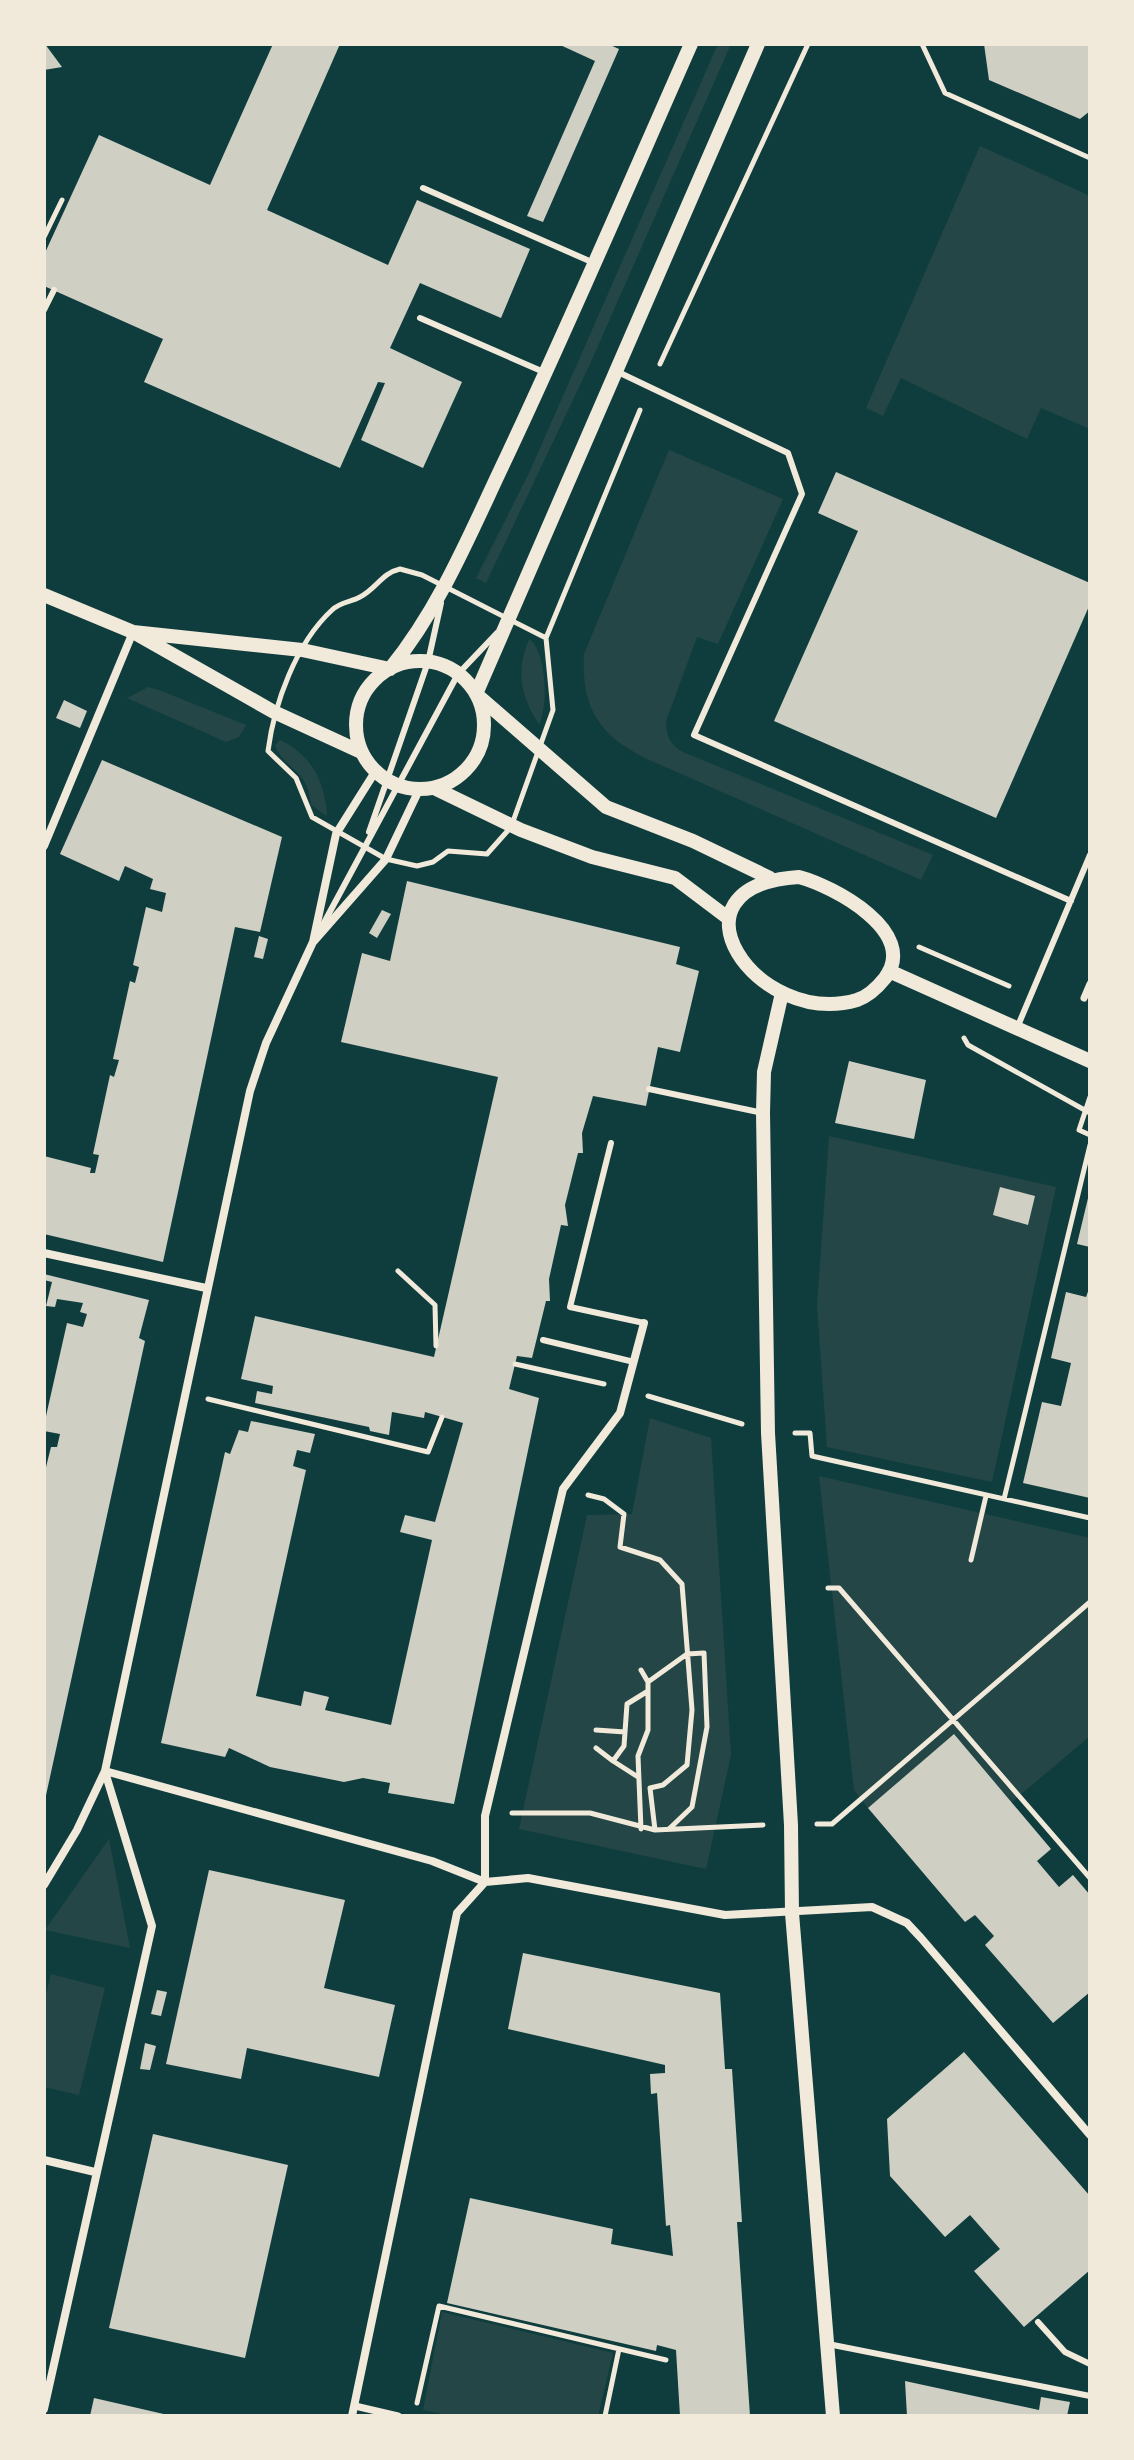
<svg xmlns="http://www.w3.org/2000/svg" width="1134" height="2460" viewBox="0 0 1134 2460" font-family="'Exo 2',sans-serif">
<rect width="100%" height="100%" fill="#0f3d3e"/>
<path fill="#244646" d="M718,44H731L590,364L486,583L476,578L529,473Z
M980,146L1090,196V429L1041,408L1027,439L901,378L883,416L866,408Z
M669,450L783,499L718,644L697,637L666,721C666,736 670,745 683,752L933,855L921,880L645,758C598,735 581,706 584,654Z
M529,639C546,649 549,707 539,724C520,696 516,671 529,639Z
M148,687L159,690L246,725L239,737L226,742L127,698Z
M280,740C312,755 325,782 327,816L311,805C308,768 284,770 275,745Z
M829,1136L1056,1187L992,1482L827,1447L817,1305Z
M650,1418L711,1438L731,1755L706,1869L519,1829L587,1515L632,1514Z
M819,1476L1090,1538V1736L1012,1802L954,1734L868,1808L854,1790Z
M109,1839L130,1948L45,1930Z
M51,1974L105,1988L79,2095L44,2087V2002Z
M442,2312L613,2353L598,2416H452L423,2410Z"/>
<path fill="#cfcfc3" d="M44,44H45L62,67L44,70Z
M273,44H340L267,210L388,265L417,200L530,249L501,318L420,283L390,348L462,382L423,468L361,440L385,383L378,382L340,468L144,382L163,339L44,286V255L99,135L210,185Z
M558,44H608L619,49L543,222L527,216L595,61Z
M984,44H1090V111L1080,119L989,80Z
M836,472L1090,583V604L996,818L774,721L858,531L818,513Z
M64,700L87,711L80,728L56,718Z
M102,760L282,837L260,932L235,927L163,1262L44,1234V1156L91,1168L90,1173H95L99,1155L93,1154L110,1075L114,1077L119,1060L113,1059L130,981L135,983L139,967L133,965L146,907L162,912L166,893L150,889L153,879L125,866L119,881L60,854Z
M407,881L680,947L676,964L699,971L680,1052L658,1047L646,1106L593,1096L582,1133L583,1153H578L565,1205L568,1226L561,1225L549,1279L550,1301H546L532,1358L517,1356L509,1389L539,1398L454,1804L388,1793L390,1783L363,1778L344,1782L270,1767L229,1748L225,1757L161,1743L225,1452L230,1454L239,1430L248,1432L251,1421L315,1434L310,1453L297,1450L293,1466L306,1470L256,1696L301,1706L304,1691L329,1697L325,1710L391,1725L432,1540L400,1532L405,1515L435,1522L463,1423L425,1412L424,1418L392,1412L389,1435L370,1431L369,1427L255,1403L257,1391L272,1394L273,1386L241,1379L255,1316L434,1357L498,1077L341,1042L362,953L390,961Z
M382,910L391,914L377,938L369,933Z
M259,936L268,939L263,959L254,957Z
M849,1061L926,1080L914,1139L835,1123Z
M1000,1187L1035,1196L1028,1225L993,1215Z
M1089,1194H1090V1247L1077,1244Z
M44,1274L149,1300L139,1338L145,1341L45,1800L44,1475L51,1447H57L60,1434L44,1431V1425L67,1323L83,1327L87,1314L80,1312L83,1303L57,1299L55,1307L46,1306L52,1282L44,1280Z
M1090,1286V1498L1023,1483L1042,1402L1061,1406L1071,1363L1051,1358L1066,1292L1086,1297Z
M954,1734L1051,1849L1037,1861L1059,1887L1073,1875L1090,1895V1992L1053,2023L985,1945L994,1936L975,1915L965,1922L868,1808Z
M209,1870L345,1900L324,1988L395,2005L379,2077L247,2048L241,2079L166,2064Z
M523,1953L720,1993L725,2069H732L742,2222H737L750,2416H680L676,2350L657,2345L656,2351L447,2303L470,2198L613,2229L611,2244L673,2256L670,2225L666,2226L657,2093L651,2094L650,2074L665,2073V2065L508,2029Z
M157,1990L167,1992L161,2016L151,2014Z
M145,2043L156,2046L150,2070L140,2069Z
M964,2052L1090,2196V2270L1024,2327L974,2271L1000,2249L970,2215L945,2237L890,2176L887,2119Z
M153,2134L288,2165L245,2358L109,2328Z
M905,2381L1039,2410L1041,2397L1070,2402L1067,2416H907Z
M94,2398L168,2415V2416H90Z"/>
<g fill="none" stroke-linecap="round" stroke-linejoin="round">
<path stroke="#f1e9da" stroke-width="5" d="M922,44L945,93L1090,158
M44,237L62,200
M660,364L808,44
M400,569L422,575L546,638L553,710L511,827L487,854L448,851L433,862L417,866L386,859L312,817L296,778L268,751C274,704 296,643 332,610C340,602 351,602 360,597C376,589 382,573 400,569Z
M546,638L640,410
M919,947L1009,986
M964,1038L968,1045L1090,1113
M1090,1097L1079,1130L1090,1135
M398,1271L435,1305L436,1346
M515,1364L604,1384
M648,1396L742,1424
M208,1399L428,1452L442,1417
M795,1433H810L812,1456L1090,1518
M588,1495L604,1499L624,1514L620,1547L660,1560L682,1584L692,1710L687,1765L663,1785L650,1788L655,1830
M1004,1499L1090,1145
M971,1560L986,1496
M828,1588H839L1090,1878
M641,1670L648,1682V1730L638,1756L641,1829
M648,1682L687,1654L704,1653L707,1727L692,1807L669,1829
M596,1730L625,1732
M596,1748L613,1761
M638,1777L613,1761L624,1746L627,1704L648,1691
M512,1813H590L655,1830L763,1825
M817,1824H832L1090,1602
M417,2403L439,2306L666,2360
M605,2416L619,2349"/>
<path stroke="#f1e9da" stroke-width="6" d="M423,188L594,263
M44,310L54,290
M420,318L546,373
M618,372L788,453L802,494L694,735L1071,901
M369,832L428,662L441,603
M319,932L458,674L497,633
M1017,1028L1090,855
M649,1089L763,1113
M611,1143L570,1307L644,1323
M543,1340L634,1362
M1038,2322L1065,2352L1090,2364
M828,2344L1090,2396"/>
<path stroke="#f1e9da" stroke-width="7" d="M1084,998L1090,984
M355,2406L398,2416"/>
<path stroke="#f1e9da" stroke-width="8" d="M44,846L133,632
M314,941L386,859L419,790
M44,1253L206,1288
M105,1771L432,1861L485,1882L528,1878L725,1915L872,1907L907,1923L921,1938L1090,2135
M485,1882V1816L563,1489L620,1413L644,1323
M44,1885L77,1830L105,1771L250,1091L266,1043L313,942L336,834L375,772
M44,2160L95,2172
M44,2409L152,1926L105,1772
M352,2416L457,1913L485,1882"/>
<path stroke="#f1e9da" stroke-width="14" d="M758,44L476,694L606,807L693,841L770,878
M44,595L133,632L274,712L361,752
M133,632L302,650L390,669C442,605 472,529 507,456C571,320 630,182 691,44
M356 725a64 64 0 1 1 128 0a64 64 0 1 1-128 0Z
M434,788L521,830L592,857L675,878L728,918
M799,877C833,886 920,932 885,978C877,988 869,996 857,1000C757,1029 658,886 799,877Z
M889,971L1090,1061
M782,993L764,1072L763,1113L768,1433L791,1825L792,1913L833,2416"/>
</g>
<rect width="1134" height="2460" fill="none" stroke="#f1e9da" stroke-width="92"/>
</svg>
